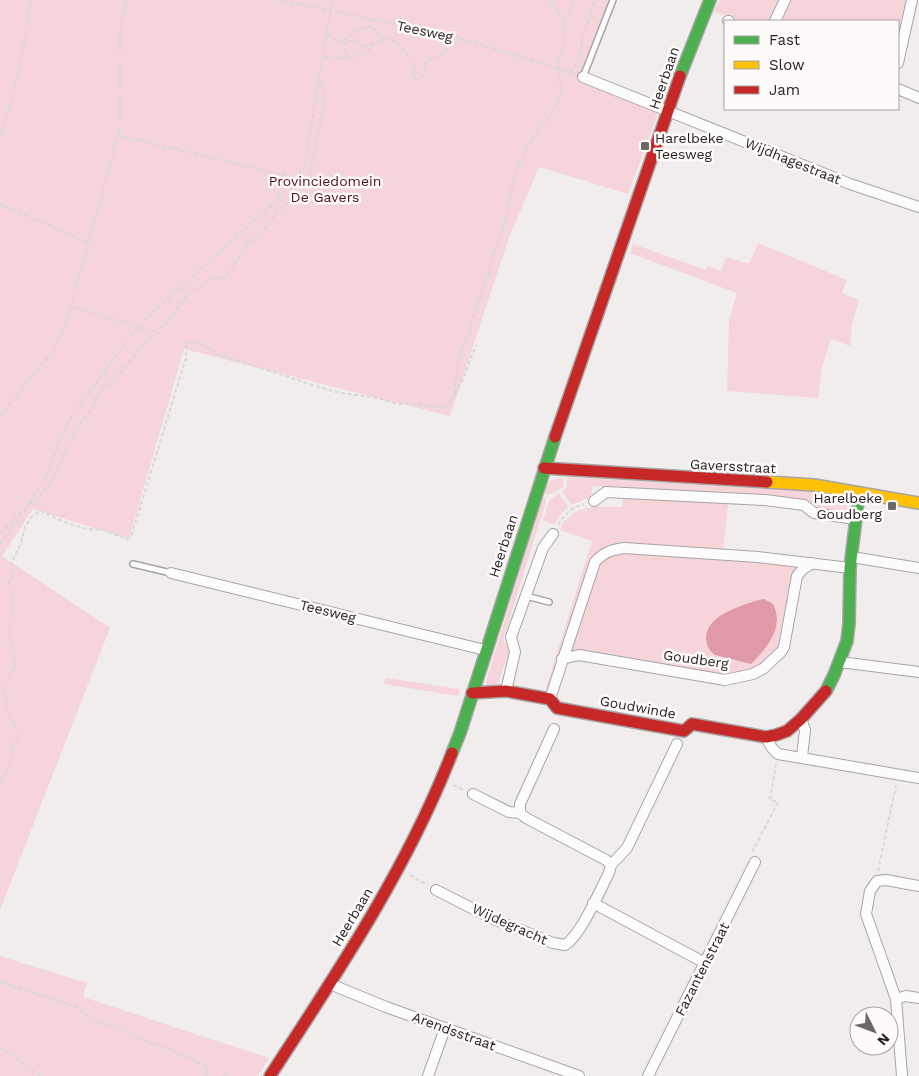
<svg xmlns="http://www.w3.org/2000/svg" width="919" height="1076" viewBox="0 0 919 1076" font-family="'Work Sans',sans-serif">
<rect width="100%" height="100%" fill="#f1eded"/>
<path fill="#f5d5d9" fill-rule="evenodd" d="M0,0H609L578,78L637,101L656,110L658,114L628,194L539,167L509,238L450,416L184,349L129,539L33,509L2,556L110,628L0,910Z
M719,0H780L770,21H738L714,11Z
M789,0H907L898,35V21H778Z
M758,243L847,280L842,293L859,300L852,324L850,346L831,339L822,367L818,398L727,391L729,320L737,293L630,253L633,244L706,270L708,266L721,271L726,257L749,264Z
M562,477L564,485L562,488L549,495L542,491L550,481Z
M567,477L821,492L847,496L852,502L851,510L844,513L814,509L750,495L593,486L591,498L584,500L571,505L562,491L567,488Z
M559,493L568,507L561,514L554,525L543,520L549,501Z
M542,497L545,498L546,501L504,637V641L509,651L498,683L497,685L487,686L486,682Z
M624,497L728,504L723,551L608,547L600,551L591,561L548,690L546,688L592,541L560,530C571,503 598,507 622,507Z
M623,552L740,559L801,566L778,650L758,669L724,675L584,650L569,653L601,560L609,554ZM764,600L778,618L772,639L737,661L715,655L711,652L706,632L709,626L725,614L741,605Z
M386,678L460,689L458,696L383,684Z
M0,956L87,983L83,997L269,1058L258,1076H0Z"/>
<path fill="#e099a6" d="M764,599L773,604C785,627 767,648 751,664L715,655C709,651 707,646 706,638C705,615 746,603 764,599Z"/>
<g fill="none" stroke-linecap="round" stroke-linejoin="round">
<defs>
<path id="lane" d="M581,76L583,77L613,0
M133,564L171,573
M526,596L549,602"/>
<path id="street" d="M728,21H729
M775,21L785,0
M898,63L912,0
M583,77L850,184L919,207
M898,89L919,98
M594,501L606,492L765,500L804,505L814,513L855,519
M852,557L919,568
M171,573L485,650
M562,659L579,655L725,680L753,674L764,668L781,652L784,647L797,576L803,569L812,563
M840,662L919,672
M506,691L515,652L511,637L543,548L553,534
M550,699L595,562C604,552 611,550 624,548L758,557L850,568
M801,719L805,730L802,757
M554,729L520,804V813L526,818L606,860L611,865
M766,737L772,748L778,754L919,778
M473,794L509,812L520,813
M436,890L491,918L553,943L565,945C581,935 599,892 609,873L611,865L627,848L677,744
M593,903L705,963
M330,984L386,1007L579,1076
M896,999L906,996L919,998
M428,1076L445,1028
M648,1076L755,862
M902,1076L896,999L866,914L870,891L877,881L886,880L919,886"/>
<path id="fast" d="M680,76L710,0
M826,691L834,675L847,641L849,624L850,568L859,493
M452,753L460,733L555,437"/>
<path id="slow" d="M767,482L814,485L919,503"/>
<path id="jam" d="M555,437L680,76
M544,468L767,482
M472,693L506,691L550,699L557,708L684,731L692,724L766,737L776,735L787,731L801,719L826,691
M270,1076C337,973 407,869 452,753"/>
</defs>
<use href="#lane" stroke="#a7a4a4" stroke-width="8"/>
<use href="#street" stroke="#a7a4a4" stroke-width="12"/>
<use href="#fast" stroke="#a7a4a4" stroke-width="14"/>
<use href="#slow" stroke="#a7a4a4" stroke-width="14"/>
<use href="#jam" stroke="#a7a4a4" stroke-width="14"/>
<path stroke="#d9d8d8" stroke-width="2" stroke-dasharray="4 2.5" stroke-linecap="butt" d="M277,0L330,10L463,39L575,74
M565,23L574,0
M328,34L334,40H345L356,31L370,26L377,30L383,40L390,39L400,45L414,65L413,75L417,82L425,73V61L438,57L450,45L463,39
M341,40L344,42L354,40C367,51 370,44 383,40
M349,57L357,56L367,52L372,46
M324,58L332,56L341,59L349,57L344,49L346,42
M571,73L580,58L582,39L590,17L594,0
M118,135L296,178
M0,138C14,94 26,46 30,0
M0,204L89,243
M71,306L161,334
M455,394L463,379L476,345
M0,416L52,352L62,333L71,306L118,135L120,126V31L126,0
M29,504L37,500L52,481L79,424L89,412L101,391L120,373L155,332L166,323L189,293L212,278H223L231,270L248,243L264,231L278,211L284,207L293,194L302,188L309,177L324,107L325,92L319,81
M558,525C564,514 573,507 584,504
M0,533L22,511
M0,544L29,504L49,471L60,439L71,417L138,326L274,203L296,178L305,165L332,0
M0,783L10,765L12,750L17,737L15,726L8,710L4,694L15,664L14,654L9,636L12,608V593L9,583L13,576L10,567L21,543L25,526L33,515L41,511L62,521L87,529L103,530L127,539L131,537L186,358V344C197,340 207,347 217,354L335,392L377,398L398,404H414L445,408L454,396L456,374L461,349L469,335L472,320L490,271L492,256L503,230L513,183L521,160L533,138L556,106L561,92L558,60L564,47L565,30L563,19L550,0
M453,785L464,790
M752,852L778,802L770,800L776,764
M878,871L896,785
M410,875L427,885
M0,982L77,1007L85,1015L99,1023L114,1025L133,1036L171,1050L206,1066L207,1071L205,1076
M0,1047L40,1076
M221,1076H228"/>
<use href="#lane" stroke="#fdfcfc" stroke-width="5"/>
<use href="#street" stroke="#fdfcfc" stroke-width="10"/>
<use href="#fast" stroke="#4caf50" stroke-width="11"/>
<use href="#slow" stroke="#ffc107" stroke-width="11"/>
<use href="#jam" stroke="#c62828" stroke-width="11"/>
</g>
<g fill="#6a6767" stroke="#fefafa" stroke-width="2">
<rect x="640" y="141" width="10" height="10" rx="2.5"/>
<rect x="887" y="501" width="10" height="10" rx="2.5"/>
</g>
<g text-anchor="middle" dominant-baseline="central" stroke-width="5" stroke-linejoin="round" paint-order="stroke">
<g font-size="14" fill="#221f1f" stroke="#fefafa">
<text transform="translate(425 31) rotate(12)">Teesweg</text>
<text transform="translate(664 78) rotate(-71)">Heerbaan</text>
<text transform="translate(793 161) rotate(22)">Wijdhagestraat</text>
<text transform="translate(733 466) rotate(3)">Gaversstraat</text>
<text transform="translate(503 546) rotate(-72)">Heerbaan</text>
<text transform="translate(328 611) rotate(14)">Teesweg</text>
<text transform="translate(696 659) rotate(8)">Goudberg</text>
<text transform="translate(638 707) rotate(10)">Goudwinde</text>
<text transform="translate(352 917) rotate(-59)">Heerbaan</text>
<text transform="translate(510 924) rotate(24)">Wijdegracht</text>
<text transform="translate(702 969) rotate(-63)">Fazantenstraat</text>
<text transform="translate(454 1031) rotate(20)">Arendsstraat</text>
</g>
<g font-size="14" fill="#221f1f" stroke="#fefafa" text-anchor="start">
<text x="655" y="138">Harelbeke<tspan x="655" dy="16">Teesweg</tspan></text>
<text x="882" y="498" text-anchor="end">Harelbeke<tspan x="882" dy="16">Goudberg</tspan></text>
</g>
<g font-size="14" fill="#4d0e20" stroke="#fefafa">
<text x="325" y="181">Provinciedomein<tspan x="325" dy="16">De Gavers</tspan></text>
</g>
</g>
<rect x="724" y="20" width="175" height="90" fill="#fefafa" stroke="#a6a2a2"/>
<rect x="734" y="36" width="25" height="8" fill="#4caf50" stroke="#a6a2a2"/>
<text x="769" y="45" font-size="15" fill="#221f1f">Fast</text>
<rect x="734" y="61" width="25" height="8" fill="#ffc107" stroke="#a6a2a2"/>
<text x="769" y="70" font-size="15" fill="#221f1f">Slow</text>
<rect x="734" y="86" width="25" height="8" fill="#c62828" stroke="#a6a2a2"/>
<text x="769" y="95" font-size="15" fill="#221f1f">Jam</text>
<g transform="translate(874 1031) rotate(132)"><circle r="24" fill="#fefafa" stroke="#a6a2a2"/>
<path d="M0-4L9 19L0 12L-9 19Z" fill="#6a6767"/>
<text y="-8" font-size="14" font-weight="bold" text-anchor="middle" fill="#221f1f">N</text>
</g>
</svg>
